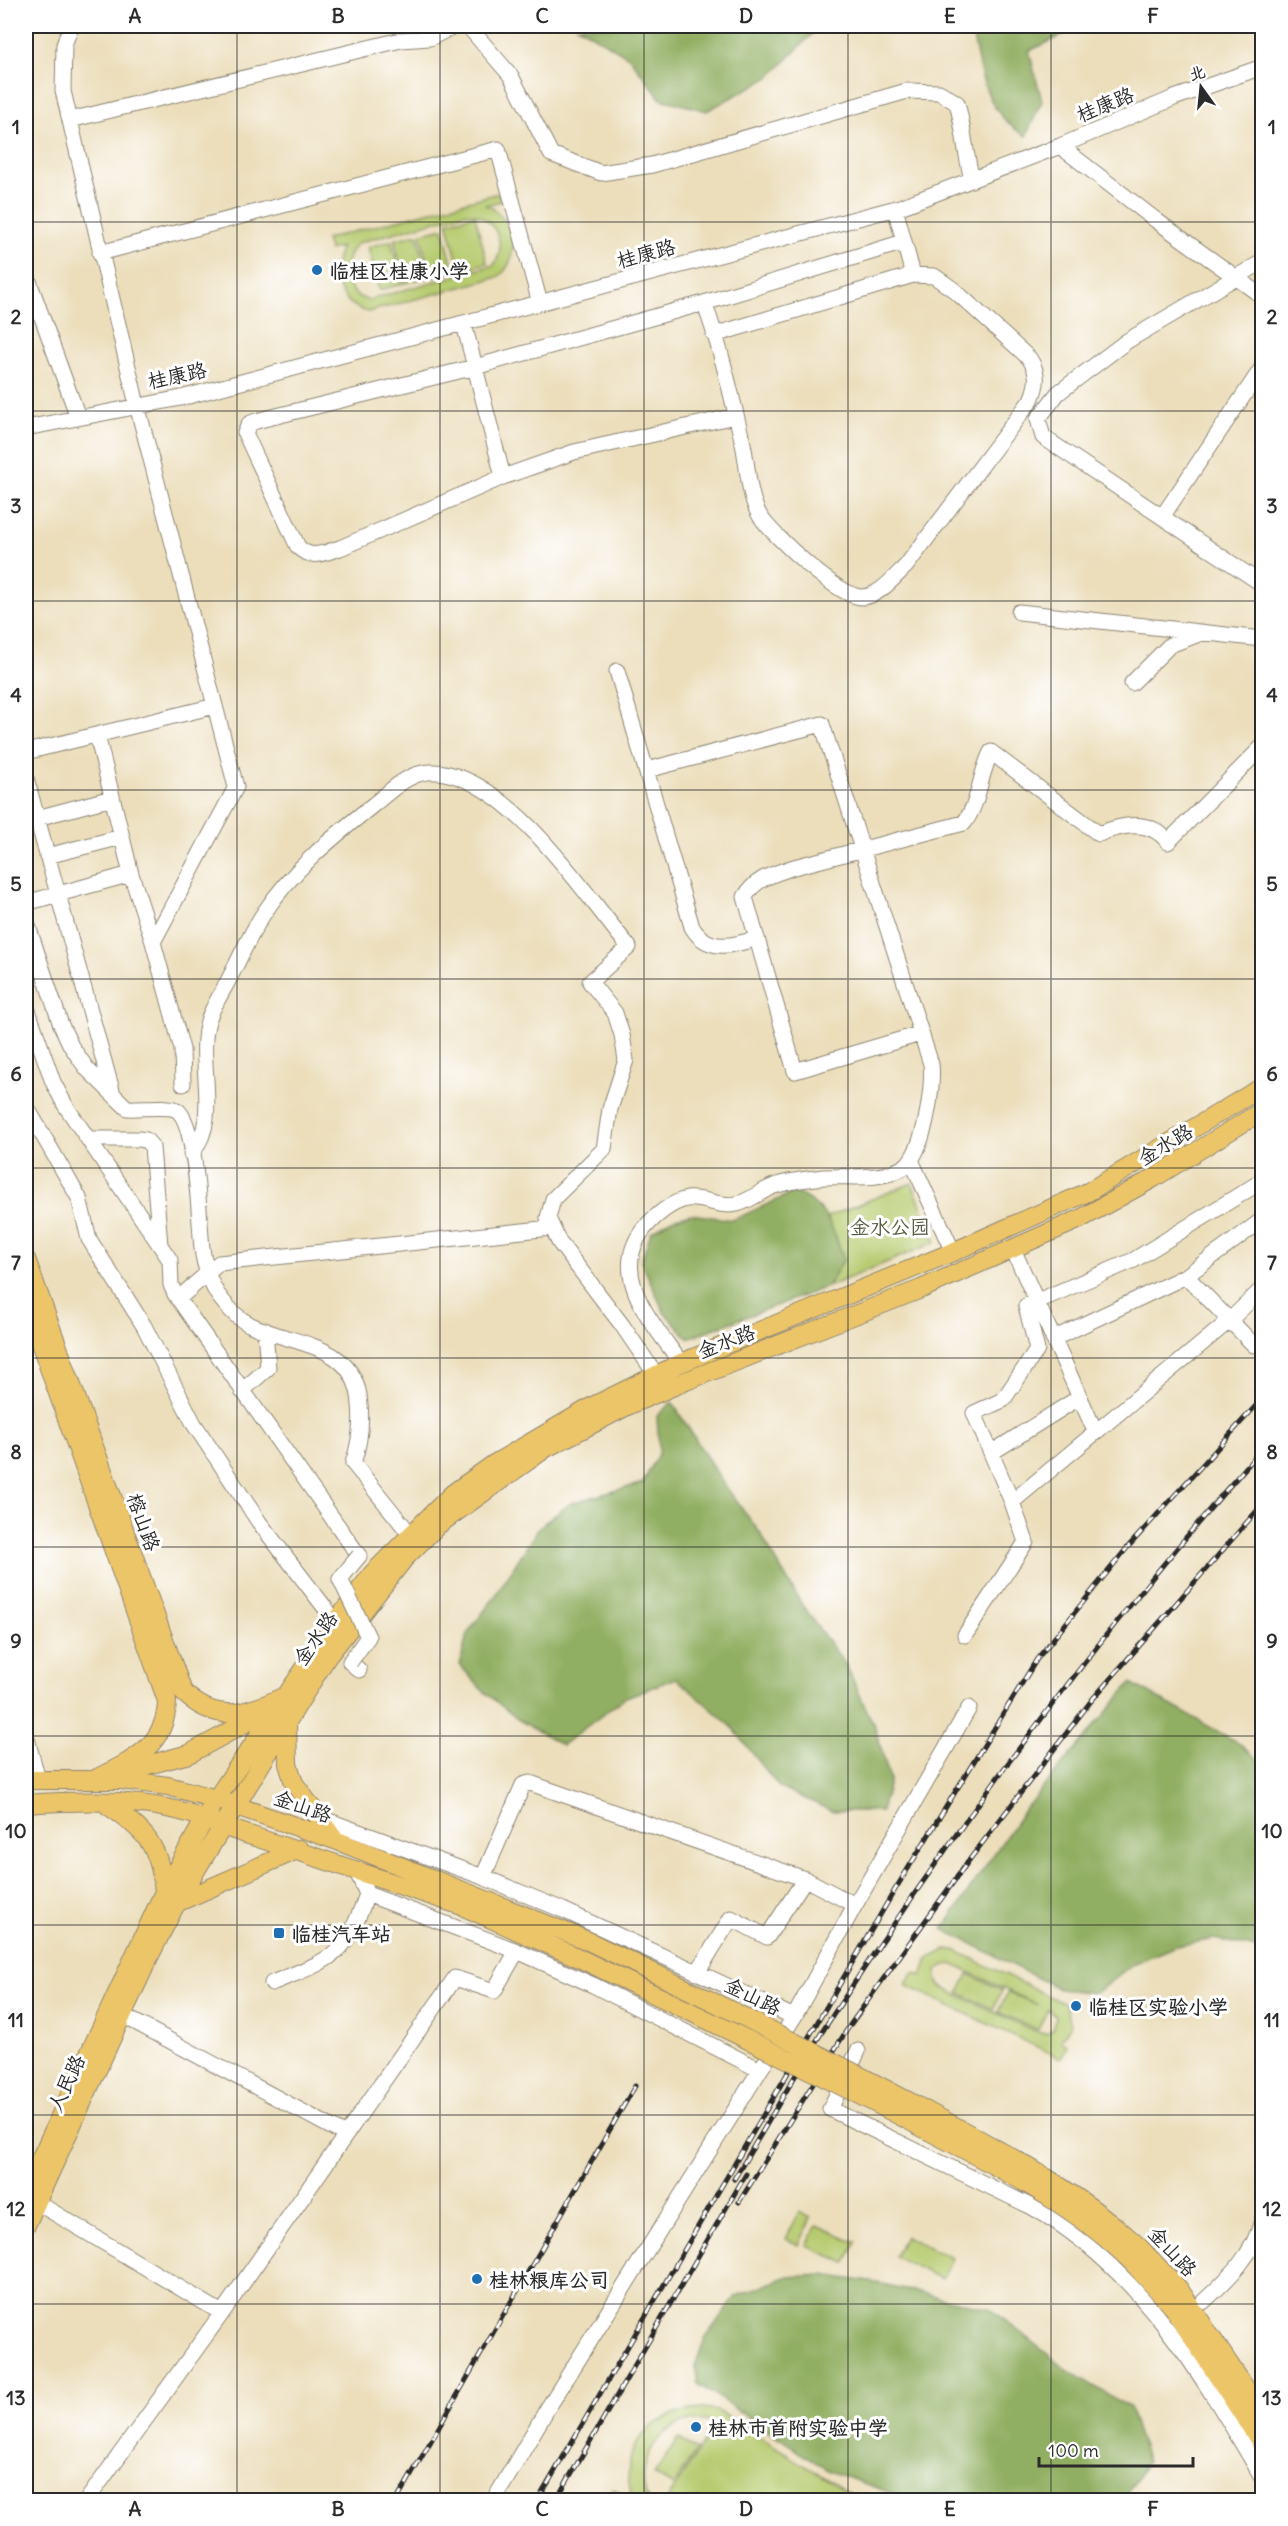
<svg xmlns="http://www.w3.org/2000/svg" width="1288" height="2526" viewBox="0 0 1288 2526" font-family="Delius,'LXGW WenKai TC',sans-serif">
<rect width="100%" height="100%" fill="#fff"/>
<filter id="ink" filterUnits="userSpaceOnUse"><feTurbulence type="fractalNoise" baseFrequency=".0167" numOctaves="2"/><feDisplacementMap in="SourceGraphic" scale="12" xChannelSelector="R" yChannelSelector="G"/><feConvolveMatrix kernelMatrix="1 2 1 2 8 2 1 2 1" color-interpolation-filters="sRGB"/></filter>
<filter id="wash" filterUnits="userSpaceOnUse"><feTurbulence type="fractalNoise" baseFrequency=".008" numOctaves="4" result="noise"/><feDisplacementMap in="SourceGraphic" scale="24" xChannelSelector="R" yChannelSelector="G"/><feGaussianBlur stdDeviation="1.35" result="paint"/><feColorMatrix in="noise" values="0 0 0 0 0 0 0 0 0 0 0 0 0 0 0 0 0 1.4 0 .05"/><feComposite in="paint" operator="in"/></filter>
<g filter="url(#wash)">
<rect width="100%" height="100%" fill="#ecdebb"/>
<path fill="#b7cb6f" stroke="#717b4d" stroke-width="1.5" fill-rule="evenodd" d="M499,193L501,201L486,205C513,216 524,258 498,277L368,312C339,304 328,274 341,247L329,250L326,239ZM464,213C490,211 510,242 494,265L368,300C341,295 341,258 358,243Z
M475,215L487,263L460,270L447,222Z
M443,228L454,271L431,277L420,234Z
M417,234L428,277L405,283L394,240Z
M391,241L403,284L379,290L368,247Z
M912,1183L936,1242L827,1287L844,1259L827,1217Z
M946,1950H955L1065,2004L1071,2024L1061,2041L1067,2045L1061,2058L905,1985L914,1973L922,1976L928,1959ZM952,1964L1038,2005L1008,1992L998,2012L1038,2030L1048,2009L1056,2016L1054,2028L1047,2033H1039L941,1987L937,1980V1971L944,1965Z
M968,1974L1002,1990L993,2009L959,1993Z
M799,2212L811,2218L799,2245L786,2239Z
M817,2225L856,2242L846,2263L807,2246Z
M905,2236L952,2258L942,2279L895,2257Z
M702,2409L718,2411L730,2418L860,2500H667L716,2424C670,2407 630,2458 648,2500H607L613,2488L633,2500C616,2448 649,2413 702,2409Z
M678,2438L697,2450L673,2486L654,2474Z"/>
<path fill="#91af62" stroke="#5e6d46" stroke-width="1.5" d="M577,26H815V31L771,76L707,111L661,99L629,57Z
M984,26H1082L1029,51L1042,101L1026,136C987,115 981,77 973,37Z
M794,1192C829,1207 831,1226 844,1259L827,1287L688,1338L664,1312L641,1261L651,1232L672,1219L691,1214L733,1220Z
M672,1402L721,1480L760,1533L802,1605L847,1667L875,1728L890,1779L881,1811H832L779,1787L732,1727L676,1678L626,1697L562,1745L517,1719L481,1689L460,1665L467,1634L496,1595L539,1527L571,1503L643,1483L659,1452L657,1416Z
M1131,1683L1237,1742L1262,1763V1949L1214,1939L1176,1946L1134,1963L1096,1993L1059,1989L943,1929L1024,1810Z
M823,2275L883,2284L991,2309L1070,2372L1129,2407L1147,2462L1124,2500H911L829,2471L698,2384L695,2366L705,2338L736,2296L786,2277Z"/>
</g>
<g filter="url(#ink)">
<g fill="none" stroke-linecap="round" stroke-linejoin="round">
<defs>
<path id="minor" d="M71,26L64,45L63,91L137,405L236,787L153,942L182,1049L183,1084
M468,26L511,76L551,154L601,173L652,165L907,91L939,92L957,103C964,128 965,154 972,179
M70,120L401,40L430,38L454,26
M1060,146L1157,221L1262,296
M895,208L913,275
M100,253L498,149L540,303
M1262,262L1127,341L1058,393L1038,419L1043,437L1262,584
M26,273L78,417
M704,303C721,347 732,398 743,444C748,466 748,496 760,516C772,535 840,598 862,597C880,596 894,577 906,566L1031,400C1038,383 1039,373 1029,358L954,290L934,276L913,275L714,335
M464,324L503,477
M735,416L574,452L503,477L340,548C323,553 311,560 298,547L245,433L249,424L256,421L475,367L704,303L904,242
M26,428L181,398L900,207L1060,146L1174,98L1262,67
M1162,517L1262,368
M1019,612L1262,639
M617,671L692,927C707,953 734,946 757,938
M1132,683L1170,645L1199,634
M97,735L131,874L153,942
M26,752L215,706
M647,770L822,724L931,1064C934,1087 924,1154 904,1167C880,1182 848,1175 823,1177C808,1179 787,1181 774,1186C761,1191 750,1201 737,1204C721,1208 704,1197 687,1199C672,1202 659,1213 649,1223C603,1271 653,1323 681,1363
M26,778L113,1094
M37,818L112,798
M47,856L122,837
M26,903L131,874
M26,920L61,1025L71,1046L87,1069L127,1108C138,1109 169,1105 177,1110C197,1124 199,1222 202,1248C204,1264 209,1281 218,1295C226,1306 238,1319 251,1325C294,1346 356,1342 360,1404C362,1425 360,1443 353,1463L410,1534
M26,1005L53,1082L65,1105L170,1260L171,1285L175,1294L359,1556
M920,1034L795,1071L745,897C755,878 774,874 794,867L964,823C980,802 979,776 991,752L1099,834C1123,824 1151,819 1168,842L1262,747
M26,1106L79,1198L89,1239L144,1326L194,1424L259,1522L336,1622
M89,1139H139L146,1140L152,1147L160,1245
M191,1154C222,1119 196,1063 208,1021C212,1008 221,994 228,981C240,958 250,934 264,913C292,870 333,837 373,805C386,795 398,782 413,776C424,771 438,771 449,774C518,791 585,894 629,947L590,982L615,1013L622,1035L626,1060L610,1109L604,1149L553,1199L548,1218L559,1242L622,1325L656,1375
M911,1160L953,1252
M1013,1249L1095,1431
M1186,1276L1254,1345
M178,1299L219,1263L551,1228
M1053,1339L1186,1276L1262,1220
M242,1391L268,1368L265,1330
M991,1453L1080,1397
M1012,1502L1229,1321L1262,1289
M965,1635L1026,1542L1012,1502L974,1413L1003,1400L1037,1350L1026,1306L1134,1260L1262,1181
M350,1662L359,1670
M26,1735L38,1780
M318,1817L483,1877L563,1910L794,2017
M356,1870L367,1894L517,1951
M483,1877L523,1785L530,1783L805,1879L855,1905
M697,1973L731,1918L767,1937L805,1879
M272,1983C333,1958 344,1959 367,1894
M122,2015L346,2135
M858,2051L830,2109L1030,2206C1138,2265 1202,2374 1262,2477
M36,2202L222,2313
M1203,2302C1228,2279 1254,2255 1262,2220
M87,2500L222,2313L455,1978L494,1991L517,1951L593,1985L760,2070L794,2017L855,1905L969,1708
M494,2500L546,2411L760,2070"/>
<path id="major" d="M26,1259L183,1692C217,1725 247,1714 285,1696
M26,1303L167,1701C166,1746 132,1761 97,1778
M287,1722L288,1764L294,1783L335,1840
M125,1771L189,1754L264,1713
M26,1780H121L168,1786L216,1799L335,1840L586,1940
M26,1804C89,1800 163,1797 222,1826L462,1906L577,1957
M107,1805C145,1830 160,1845 164,1892
M176,1903L299,1849
M26,2190L164,1892L216,1799L336,1622L372,1574L452,1494L494,1464L593,1406L681,1363L953,1252L1088,1192L1262,1087
M26,2225L148,1959L180,1896L327,1657L404,1559L438,1525L546,1448L629,1405L686,1381L921,1289L1080,1219L1152,1179L1262,1111
M1138,2246L1179,2289L1262,2413
M1131,2261L1172,2306L1262,2444"/>
</defs>
<use href="#minor" stroke="#8c8473" stroke-width="17"/>
<use href="#major" stroke="#8c8473" stroke-width="20"/>
<use href="#minor" stroke="#fff" stroke-width="15"/>
<use href="#major" stroke="#edc569" stroke-width="18"/>
<defs>
<path id="rail" d="M734,2179C768,2124 799,2066 835,2012C964,1815 1106,1625 1262,1449
M739,2202L850,2025L970,1859L1091,1701L1262,1505
M397,2500L635,2086
M538,2500L893,1893L1037,1659L1127,1548L1262,1399
M556,2500L746,2174"/>
</defs>
<use href="#rail" stroke="#2b2b2b" stroke-width="5"/>
<use href="#rail" stroke="#fff" stroke-width="3" stroke-dasharray="9" stroke-linecap="butt"/>
<defs>
<path id="minor-bridge" d="M350,1662L368,1637L340,1579L359,1556"/>
<path id="major-bridge" d="M586,1940C704,1997 821,2054 936,2116C1009,2156 1076,2189 1138,2246
M577,1957C692,2013 808,2067 921,2127C995,2166 1070,2201 1131,2261"/>
</defs>
<use href="#minor-bridge" stroke="#8c8473" stroke-width="17" stroke-linecap="butt"/>
<use href="#major-bridge" stroke="#8c8473" stroke-width="20" stroke-linecap="butt"/>
<use href="#minor-bridge" stroke="#fff" stroke-width="15"/>
<use href="#major-bridge" stroke="#edc569" stroke-width="18"/>
</g>
</g>
<path fill="none" stroke="#2b2b2b" stroke-width="1.5" stroke-opacity="0.55" d="M237,26V2500M440,26V2500M644,26V2500M848,26V2500M1051,26V2500M26,222H1262M26,411H1262M26,601H1262M26,790H1262M26,979H1262M26,1168H1262M26,1358H1262M26,1547H1262M26,1736H1262M26,1925H1262M26,2115H1262M26,2304H1262"/>
<g fill="#1f6fb2" stroke="#fff" stroke-width="2">
<circle cx="317" cy="270" r="6"/>
<rect x="273" y="1927" width="12" height="12" rx="3"/>
<circle cx="1076" cy="2006" r="6"/>
<circle cx="477" cy="2279" r="6"/>
<circle cx="696" cy="2427" r="6"/>
</g>
<g text-anchor="middle" dominant-baseline="central" stroke-width="6" stroke-linejoin="round" paint-order="stroke">
<g font-size="20" fill="#2b2b2b" stroke="#fff">
<text transform="translate(1105 104) rotate(-22)">桂康路</text>
<text transform="translate(646 253) rotate(-15)">桂康路</text>
<text transform="translate(177 375) rotate(-12)">桂康路</text>
<text transform="translate(1165 1144) rotate(-31)">金水路</text>
<text transform="translate(726 1341) rotate(-21)">金水路</text>
<text transform="translate(144 1522) rotate(70)">榕山路</text>
<text transform="translate(315 1638) rotate(-55)">金水路</text>
<text transform="translate(303 1806) rotate(19)">金山路</text>
<text transform="translate(753 1996) rotate(26)">金山路</text>
<text transform="translate(66 2083) rotate(-65)">人民路</text>
<text transform="translate(1173 2251) rotate(47)">金山路</text>
</g>
<g font-size="20" font-weight="bold" fill="#2b2b2b" stroke="#fff" text-anchor="start">
<text x="329" y="270">临桂区桂康小学</text>
<text x="291" y="1933">临桂汽车站</text>
<text x="1088" y="2006">临桂区实验小学</text>
<text x="489" y="2279">桂林粮库公司</text>
<text x="708" y="2427">桂林市首附实验中学</text>
</g>
<g font-size="20" fill="#555b3f" stroke="#fff">
<text x="890" y="1226">金水公园</text>
</g>
</g>
<rect width="1288" height="2526" fill="none" stroke="#fff" stroke-width="66"/>
<g transform="translate(1201 87) rotate(345)" stroke="#ffffff" stroke-width="4.5" paint-order="stroke">
<path d="M0-4.5L10 22L0 15L-10 22Z" fill="#2b2b2b"/>
<text y="-9" font-size="16" font-weight="bold" text-anchor="middle" fill="#2b2b2b">北</text>
</g>
<path d="M1039 2457v9h154v-9" fill="none" stroke="#2b2b2b" stroke-width="3"/>
<text x="1048" y="2457" font-size="18" fill="#2b2b2b" stroke="#ffffff" stroke-width="4.5" paint-order="stroke">100 m</text>
<rect x="33" y="33" width="1222" height="2460" fill="none" stroke="#2b2b2b" stroke-width="2"/>
<g font-size="20" text-anchor="middle" font-weight="bold" fill="#2b2b2b">
<text x="135" y="23">A</text>
<text x="338" y="23">B</text>
<text x="542" y="23">C</text>
<text x="746" y="23">D</text>
<text x="950" y="23">E</text>
<text x="1153" y="23">F</text>
<text x="16" y="134">1</text>
<text x="1272" y="134">1</text>
<text x="16" y="324">2</text>
<text x="1272" y="324">2</text>
<text x="16" y="513">3</text>
<text x="1272" y="513">3</text>
<text x="16" y="702">4</text>
<text x="1272" y="702">4</text>
<text x="16" y="891">5</text>
<text x="1272" y="891">5</text>
<text x="16" y="1081">6</text>
<text x="1272" y="1081">6</text>
<text x="16" y="1270">7</text>
<text x="1272" y="1270">7</text>
<text x="16" y="1459">8</text>
<text x="1272" y="1459">8</text>
<text x="16" y="1648">9</text>
<text x="1272" y="1648">9</text>
<text x="16" y="1838">10</text>
<text x="1272" y="1838">10</text>
<text x="16" y="2027">11</text>
<text x="1272" y="2027">11</text>
<text x="16" y="2216">12</text>
<text x="1272" y="2216">12</text>
<text x="16" y="2405">13</text>
<text x="1272" y="2405">13</text>
<text x="135" y="2516">A</text>
<text x="338" y="2516">B</text>
<text x="542" y="2516">C</text>
<text x="746" y="2516">D</text>
<text x="950" y="2516">E</text>
<text x="1153" y="2516">F</text>
</g>
</svg>
